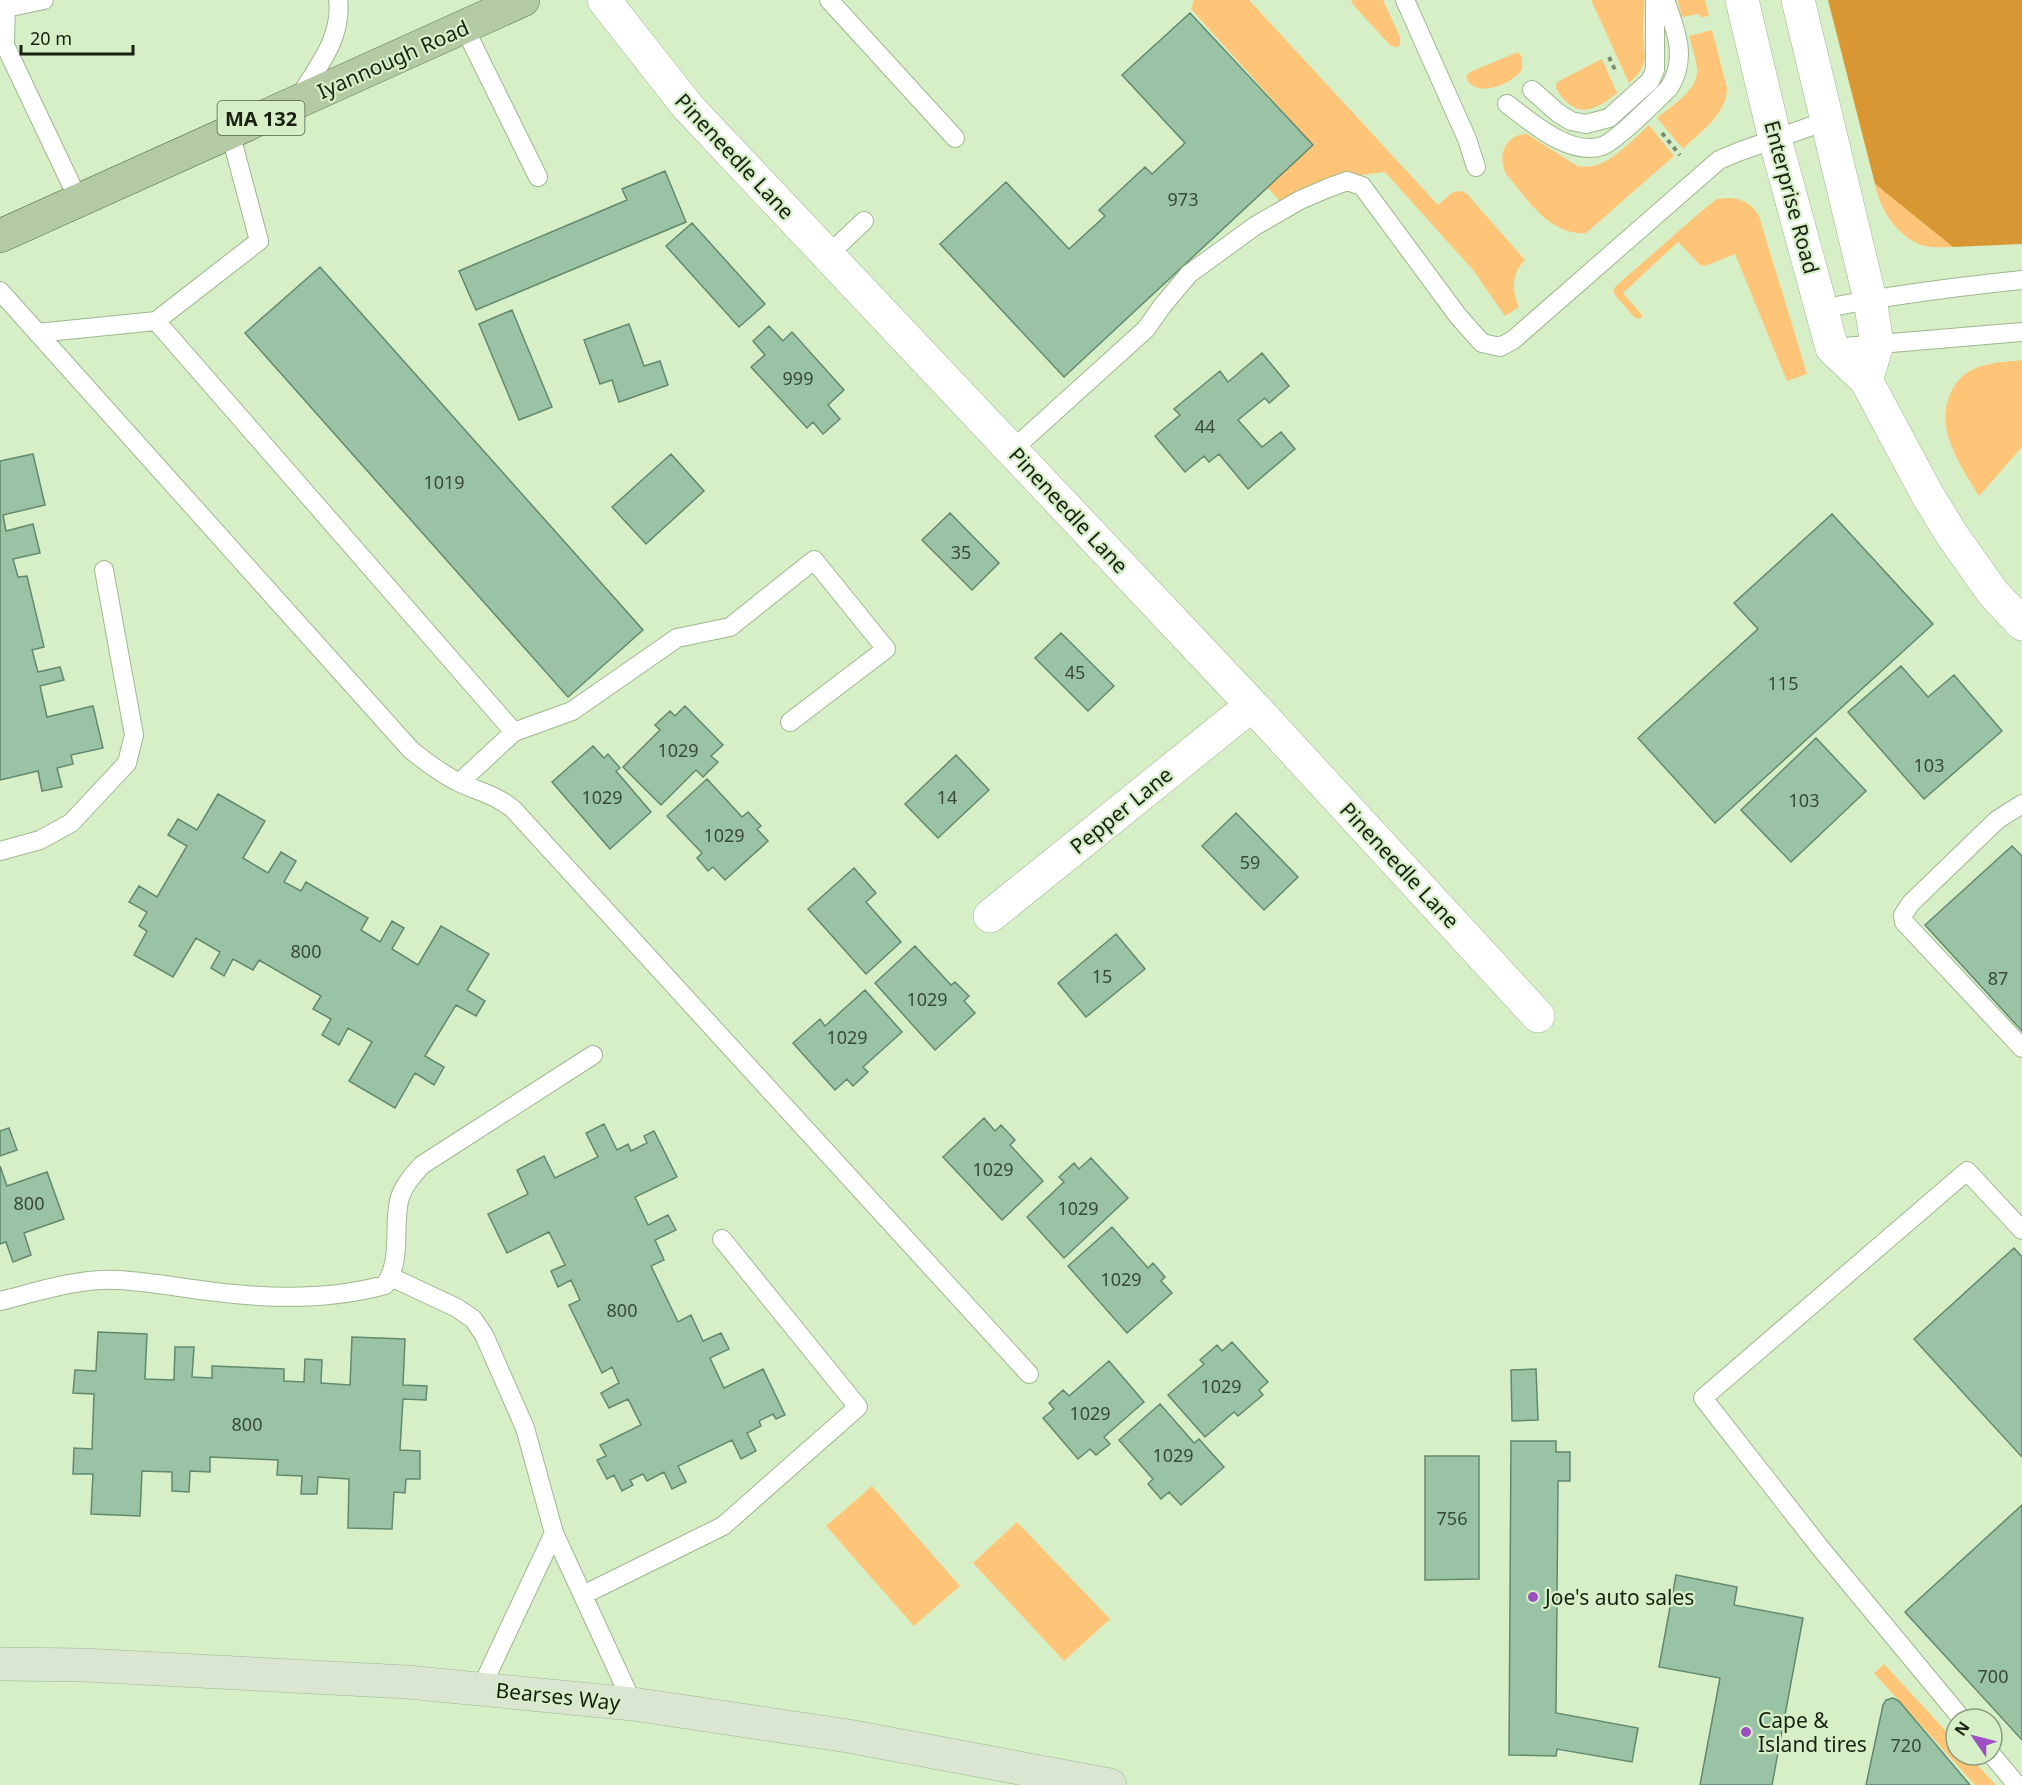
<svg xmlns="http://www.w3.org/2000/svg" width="2022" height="1785" viewBox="0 0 2022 1785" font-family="'Noto Sans',sans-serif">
<rect width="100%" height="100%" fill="#d6efc7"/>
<path fill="#fec578" d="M1194,0H1249L1438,205C1447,198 1455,185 1467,194L1525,260C1511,274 1512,290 1519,307L1505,316L1473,270L1385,172L1337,178L1283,204L1267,187L1313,145L1191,9Z
M1351,0H1383L1400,37V44L1398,47L1391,46L1353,5Z
M1591,0H1644C1645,13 1643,18 1643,29C1643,56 1652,63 1629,83Z
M1677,0H1705L1709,15L1702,18L1699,14L1682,17Z
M1712,30L1727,88C1727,114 1700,132 1683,149L1657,118C1670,107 1699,90 1697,69C1696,58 1692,47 1689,36Z
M1518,52L1522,57V69C1514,84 1474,100 1466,77L1470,72Z
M1602,59L1617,93C1594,113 1573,119 1556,88L1557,82Z
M1649,125L1674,156L1586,233C1549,236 1527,198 1506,174C1497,155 1505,135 1527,134L1577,166C1606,172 1628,143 1649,125Z
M1875,184L1953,247C1944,247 1934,248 1924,246C1898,238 1880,210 1875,184Z
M1729,198C1744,199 1752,204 1759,216L1807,374L1787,381L1735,254L1705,266L1700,265L1678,242L1623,293L1643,316L1639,319L1634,317L1615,295L1613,290L1616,286L1704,209L1717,199Z
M2022,360V447L1979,496C1968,478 1955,459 1949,439C1940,413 1948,379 1976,368C1991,362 2007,362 2022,360Z
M872,1486L960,1586L914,1626L826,1526Z
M1017,1522L1110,1619L1064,1661L973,1563Z
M1884,1664L1956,1742V1755H1968L1996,1785H1975L1874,1673Z"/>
<path fill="#d99733" d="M1828,0H2022V244L1953,247L1875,184Z"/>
<path fill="#9ac3a5" stroke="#62896d" stroke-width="1.5" d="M1190,13L1313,145L1064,377L940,244L1006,182L1069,249L1105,216L1099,210L1145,167L1152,174L1185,143L1122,75Z
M665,171L686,222L476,310L459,271L627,200L622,189Z
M692,223L765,304L739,327L666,246Z
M320,267L643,630L568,697L245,333Z
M512,310L552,407L519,420L479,324Z
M629,324L644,366L660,361L668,385L619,402L612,380L600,384L584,340Z
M769,326L783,341L792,332L844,390L828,405L840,419L823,434L813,422L807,428L751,367L765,355L753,341Z
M1262,353L1289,386L1269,403L1265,398L1238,420L1262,447L1281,432L1295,449L1248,489L1219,454L1209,462L1204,456L1185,472L1155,436L1180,415L1174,409L1220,371L1228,382Z
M33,454L45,505L3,515L6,531L33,524L40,553L13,559L18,577L27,576L44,647L32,650L38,672L60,667L64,680L40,686L47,717L93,706L103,748L71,755L73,764L57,768L62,787L42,791L38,771L0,780V461Z
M671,454L704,491L646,544L612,507Z
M950,513L999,563L972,590L922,540Z
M1832,514L1933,624L1715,823L1638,738L1758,629L1734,603Z
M1061,633L1114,686L1088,711L1035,658Z
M1901,666L1928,697L1954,675L2002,731L1924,799L1848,712Z
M685,706L723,745L711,756L718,762L703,777L696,770L661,805L623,767L660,730L655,725L670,711L675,716Z
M1816,738L1866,791L1791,862L1741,810Z
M593,746L604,758L608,754L620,768L616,771L651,812L610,849L552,782Z
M956,755L989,790L938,838L905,804Z
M707,779L742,817L748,812L761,826L757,829L768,841L725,880L713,867L708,871L697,858L702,853L667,816Z
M218,794L265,821L243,858L268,873L281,852L296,861L284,882L301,891L306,882L368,918L361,930L380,942L392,921L404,928L392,949L418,965L441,926L489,954L467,990L485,1001L476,1016L456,1005L425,1056L444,1067L434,1085L415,1073L395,1108L349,1081L372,1042L348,1028L339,1045L322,1035L331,1019L313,1009L321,996L259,960L253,970L233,959L224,976L211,968L220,952L196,938L173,977L134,955L147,931L139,926L147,912L129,902L139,886L157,897L187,846L168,835L178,819L197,830Z
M1236,813L1298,877L1264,910L1202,846Z
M2012,846L2022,856V1031L1925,925Z
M854,868L876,893L866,902L901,942L866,974L808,909Z
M1116,934L1145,969L1086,1017L1058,983Z
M915,946L951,985L955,982L969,996L964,1001L975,1013L935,1050L875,983Z
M865,990L902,1032L863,1067L868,1072L853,1086L847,1079L835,1090L793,1043L820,1019L825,1026Z
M984,1118L995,1131L1001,1125L1015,1140L1010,1145L1043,1181L1002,1220L943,1157Z
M604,1124L617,1150L628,1144L631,1151L647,1143L644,1136L654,1131L677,1177L635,1197L648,1225L668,1215L676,1230L655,1240L664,1260L651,1266L678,1322L691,1315L703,1341L721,1333L729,1349L710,1358L724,1388L763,1369L785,1415L776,1419L773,1414L759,1421L761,1426L747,1433L756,1451L741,1459L732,1440L678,1466L686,1482L672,1489L664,1472L647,1481L643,1474L630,1480L633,1485L622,1491L614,1475L607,1479L597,1460L606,1456L600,1445L641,1425L628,1399L609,1408L601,1393L619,1383L612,1367L602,1373L569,1305L580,1300L571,1280L558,1287L551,1271L565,1265L549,1232L507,1253L488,1214L528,1194L517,1170L544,1156L555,1178L598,1157L586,1133Z
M9,1128L17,1150L0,1156V1131Z
M1091,1158L1128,1198L1064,1258L1027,1217L1064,1182L1059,1177L1074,1163L1079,1169Z
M0,1166L7,1186L47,1172L64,1219L24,1233L31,1255L13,1262L6,1242L0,1244Z
M1112,1227L1148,1268L1153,1263L1165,1277L1161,1281L1172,1293L1127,1333L1068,1266Z
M2014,1248L2022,1257V1457L1914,1339Z
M98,1332L147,1334L145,1379L174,1380L175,1347H194L192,1377L212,1378V1366L284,1369V1381L304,1382L305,1359L322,1360L321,1383L350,1385L352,1337L405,1339L403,1385L427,1386L426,1400L403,1399L400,1450L420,1451V1479H406L405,1493L394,1492L392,1529L348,1528L349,1479L318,1477L317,1494H301L302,1476L277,1475L278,1460L210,1457V1472L190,1471L189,1492L172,1491V1472L142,1471L140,1516L91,1514L93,1474H73L74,1448L92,1449L94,1394L73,1393L75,1370L96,1371Z
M1232,1342L1268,1382L1259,1390L1263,1395L1238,1416L1234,1412L1205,1437L1168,1395L1204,1364L1200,1360L1217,1345L1222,1351Z
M1109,1361L1144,1402L1104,1437L1110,1444L1096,1455L1090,1449L1078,1459L1043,1418L1054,1409L1049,1403L1063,1390L1069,1396Z
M1536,1369L1538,1420L1512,1421L1511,1370Z
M1160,1404L1194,1443L1199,1439L1224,1467L1181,1505L1169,1492L1161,1499L1148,1484L1153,1479L1119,1440Z
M1511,1441H1556V1452H1570V1481H1558L1556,1713L1638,1728L1632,1762L1557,1749L1556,1756L1509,1755Z
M1425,1456H1479V1579L1425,1580Z
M2022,1505V1740L1905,1612Z
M1676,1575L1737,1587L1734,1605L1803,1618L1772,1785H1700L1720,1678L1659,1667Z
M1893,1698L1899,1701L1970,1785H1866L1883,1705L1886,1700Z"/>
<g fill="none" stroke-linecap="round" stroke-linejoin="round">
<defs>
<path id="service" d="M829,0L955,138
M1405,0L1467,139L1476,167
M6,8L44,0
M464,27L538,177
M0,42L5,45L79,201
M5,45L6,0
M1532,90L1558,113L1571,121L1586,124L1609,118L1650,81L1655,70V0
M298,99C317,68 343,37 338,0
M1507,104C1531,122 1570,157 1602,146C1615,142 1657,100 1669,88C1688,59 1676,30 1665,0
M230,132L259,241L156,321L514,732L460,782
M828,255L864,221
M0,291L411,750C426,762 440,773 458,782C480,792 494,794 513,809L1029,1374
M1822,309C1889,295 1955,287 2022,280
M37,333L156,321
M1832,348L2022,332
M1012,450L1146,329L1163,305L1189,274L1255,226L1300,200L1328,188L1347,181L1362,186L1458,316L1482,343L1500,347L1513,340L1719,160L1738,152L1826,121
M514,732L572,711L677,638L730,627L814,560L886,649L790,722
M2022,804L1997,820L1911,903L1903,915L1904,922L2022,1048
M0,851L40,840L71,823L127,763L134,735L104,570
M391,1277L457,1308L473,1319L484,1335L525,1428L554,1533
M0,1301C37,1292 78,1278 117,1280C157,1282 196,1291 235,1294C284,1299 337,1298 385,1285C402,1261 393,1228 399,1201C402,1187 413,1175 422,1165L593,1055
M583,1595L723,1526L858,1407L722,1239
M481,1688L554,1533L633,1704
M1962,1719L1822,1550L1703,1398L1967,1171L2022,1230
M1992,1755L2017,1785"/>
<path id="minor" d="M604,0L688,107L1252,705L1538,1016
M1742,0L1775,139L1832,348L1866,380L1927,494L1952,535L1993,593L2022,624
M1798,0L1870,299L1877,345L1866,380
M990,916L1252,705"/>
<path id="secondary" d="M0,1664L84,1665L407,1682L633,1704L848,1736L1110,1785"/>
<path id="primary" d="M0,236L523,0"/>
</defs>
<use href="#service" stroke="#9fb790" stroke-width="20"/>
<use href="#minor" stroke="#9fb790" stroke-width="34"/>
<use href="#secondary" stroke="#9fb790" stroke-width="34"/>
<use href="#primary" stroke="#5d784a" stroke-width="34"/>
<path stroke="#7c8e72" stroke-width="4" stroke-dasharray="4.5 4.5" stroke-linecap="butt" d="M1609,57L1616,72
M1662,133L1680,155"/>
<use href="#service" stroke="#fff" stroke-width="18"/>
<use href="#minor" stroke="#fff" stroke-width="33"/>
<use href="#secondary" stroke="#dae5d2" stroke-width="33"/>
<use href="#primary" stroke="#b4caa4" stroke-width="33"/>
</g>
<g fill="#9c4fc0" stroke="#d6efc7" stroke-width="2">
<circle cx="1533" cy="1597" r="6"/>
<circle cx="1746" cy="1732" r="6"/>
</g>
<g text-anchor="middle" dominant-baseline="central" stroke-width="4.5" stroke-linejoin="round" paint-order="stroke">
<g font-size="18" fill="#384a37">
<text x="1183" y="199">973</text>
<text x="798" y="378">999</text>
<text x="1205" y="426">44</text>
<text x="444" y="482">1019</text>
<text x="961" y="552">35</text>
<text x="1075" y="672">45</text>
<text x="1783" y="683">115</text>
<text x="678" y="750">1029</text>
<text x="1929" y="765">103</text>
<text x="602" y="797">1029</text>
<text x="947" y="797">14</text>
<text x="1804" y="800">103</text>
<text x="724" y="835">1029</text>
<text x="1250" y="862">59</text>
<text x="306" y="951">800</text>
<text x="1102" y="976">15</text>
<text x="1998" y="978">87</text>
<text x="927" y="999">1029</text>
<text x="847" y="1037">1029</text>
<text x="993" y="1169">1029</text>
<text x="29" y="1203">800</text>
<text x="1078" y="1208">1029</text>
<text x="1121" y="1279">1029</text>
<text x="622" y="1310">800</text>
<text x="1221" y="1386">1029</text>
<text x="1090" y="1413">1029</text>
<text x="247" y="1424">800</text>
<text x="1173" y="1455">1029</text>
<text x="1452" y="1518">756</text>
<text x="1993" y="1676">700</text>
<text x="1906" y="1745">720</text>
</g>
<rect fill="#d6efc7" stroke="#515f48" stroke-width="1.5" x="217.5" y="101" width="87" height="34" rx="4.5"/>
<g font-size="20" font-weight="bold" fill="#182112">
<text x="261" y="118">MA 132</text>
</g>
<g font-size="21" fill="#182112" stroke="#d6efc7">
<text transform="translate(393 59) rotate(-24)">Iyannough Road</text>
<text transform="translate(735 156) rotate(47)">Pineneedle Lane</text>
<text transform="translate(1792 197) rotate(75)">Enterprise Road</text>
<text transform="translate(1069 510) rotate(47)">Pineneedle Lane</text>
<text transform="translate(1121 810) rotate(-39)">Pepper Lane</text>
<text transform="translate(1400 865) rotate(47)">Pineneedle Lane</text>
<text transform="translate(558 1696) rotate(6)">Bearses Way</text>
</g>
<g font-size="21" fill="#182112" stroke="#d6efc7" text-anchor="start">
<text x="1545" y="1597">Joe's auto sales</text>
<text x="1758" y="1720">Cape &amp;<tspan x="1758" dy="24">Island tires</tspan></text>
</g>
</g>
<g transform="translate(1974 1737) rotate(305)"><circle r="28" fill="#d6efc7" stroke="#8a9d7f" stroke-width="1.5"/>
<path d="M0-4.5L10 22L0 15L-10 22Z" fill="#9c4fc0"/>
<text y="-9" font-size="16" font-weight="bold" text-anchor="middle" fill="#182112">N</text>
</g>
<path d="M21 45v9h112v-9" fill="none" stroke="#182112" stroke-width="3"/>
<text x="30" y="45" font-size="18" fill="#182112" stroke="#d6efc7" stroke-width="4.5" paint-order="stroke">20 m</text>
</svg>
